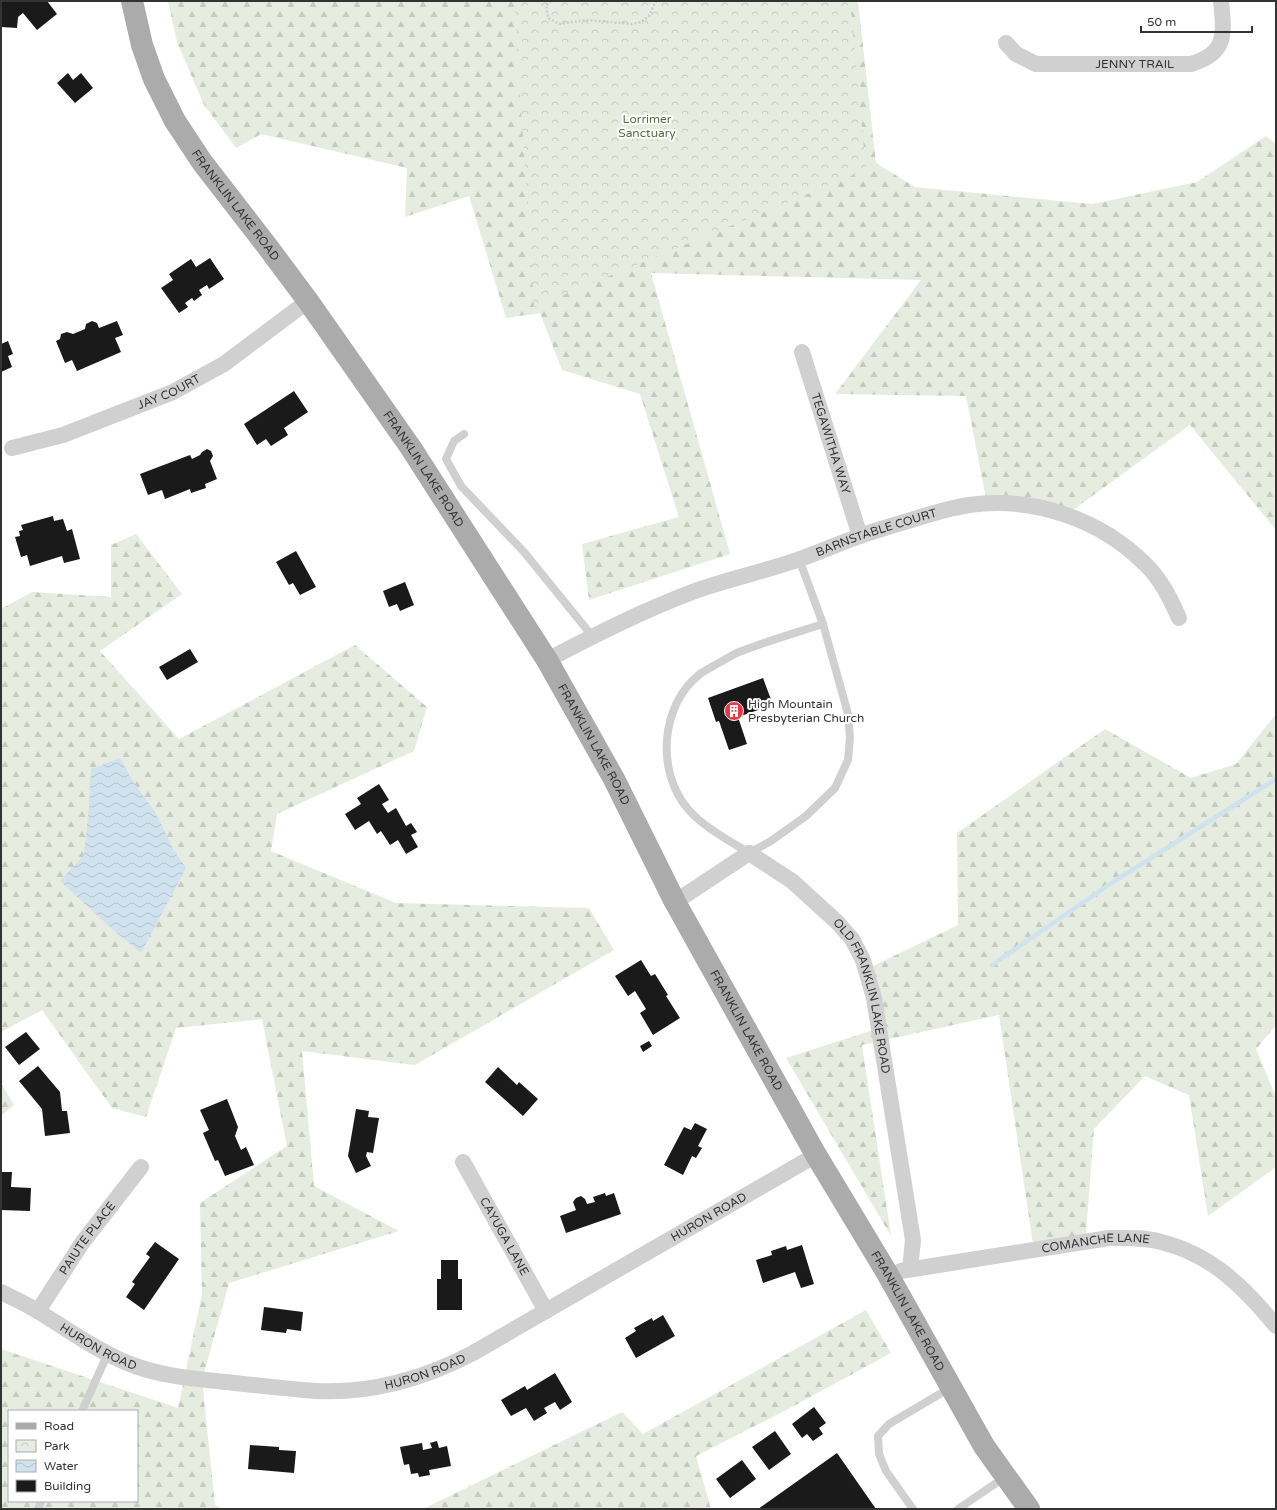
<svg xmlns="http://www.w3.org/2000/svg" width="1277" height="1510" viewBox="0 0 1277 1510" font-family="'Varela Round',sans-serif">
<defs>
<pattern id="forest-firs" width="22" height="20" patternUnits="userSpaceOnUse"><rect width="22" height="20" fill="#e6ecdf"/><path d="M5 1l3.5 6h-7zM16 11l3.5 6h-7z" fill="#c6cbc0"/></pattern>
<pattern id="park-crowns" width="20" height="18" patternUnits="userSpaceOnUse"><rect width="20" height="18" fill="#e6ecdf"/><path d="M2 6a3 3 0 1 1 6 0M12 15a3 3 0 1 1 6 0" fill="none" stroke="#c6cbc0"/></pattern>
<pattern id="water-waves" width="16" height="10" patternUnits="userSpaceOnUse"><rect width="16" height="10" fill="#cfe2ee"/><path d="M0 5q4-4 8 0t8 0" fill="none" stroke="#b2c2cd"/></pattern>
</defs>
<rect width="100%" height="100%" fill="#fff"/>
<path fill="url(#forest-firs)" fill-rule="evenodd" d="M168,1H858L876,163L915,187L1092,204L1197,182L1266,136L1276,144V530L1190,425L1066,515L986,498L966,396L835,394L921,280L651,273L730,554L589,600L582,544L679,517L640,394L562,370L540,313L506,318L469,196L405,217L407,168L261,134L236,148L204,105L177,42Z
M136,534L182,594L100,651L179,739L355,645L427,707L414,751L277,814L271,851L396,903L589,908L614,950L415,1065L302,1051L314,1186L399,1231L229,1283L202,1380L215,1505L223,1509H1V1349L178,1408L202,1294L200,1203L287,1146L262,1019L176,1028L146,1117L112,1108L42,1010L1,1032V609L32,592L111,597V545ZM9,1411H137V1501H9Z
M1276,714V1025L1256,1049L1276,1097V1167L1208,1216L1189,1095L1145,1076L1094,1129L1085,1247L1034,1251L999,1015L862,1045L891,1236L786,1058L886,1026L873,966L958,925L957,833L1105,729L1191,778L1236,764Z
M1,1083L14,1105L1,1116Z
M866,1310L891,1353L790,1408L696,1456L711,1509H423L622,1412L643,1434Z"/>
<path fill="url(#park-crowns)" d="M514,1H850L866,170L534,307Z"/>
<path fill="url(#water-waves)" d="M120,758L132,780L155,812L173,849L186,868L141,953L110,927L60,881L84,855L89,808L91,769Z"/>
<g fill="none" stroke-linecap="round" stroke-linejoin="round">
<path stroke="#cfe2ee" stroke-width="4.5" d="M992,965L1113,882L1276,779"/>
</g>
<path fill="#1a1a1a" d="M1,1H47L57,14L37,30L23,13L18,17L17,28L1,27Z
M68,73L73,80L81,73L93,88L75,103L57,83Z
M210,258L224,279L209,289L207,285L199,290L202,295L194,301L192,298L185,303L188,307L179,313L161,288L173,280L169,274L191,259L196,267Z
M92,321L97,323L99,328L117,321L123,335L115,338L121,352L77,371L72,360L65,363L56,341L60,339L61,334L67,332L73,334L85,329L86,324Z
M8,341L13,354L8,356L12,367L1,372V344Z
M294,391L308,412L284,428L288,435L271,446L266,439L257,445L244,424Z
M207,449L211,451L213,456L210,461L217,479L205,484L206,488L191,493L190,489L165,499L162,490L148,495L140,474L190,455L192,459L200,455L202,452Z
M53,516L54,521L63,519L67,531L72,529L80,559L64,563L62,556L30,566L27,555L21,557L15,537L20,536L19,531L23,530L21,525Z
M296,551L316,587L300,595L293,583L289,585L276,562Z
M405,582L414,605L400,611L397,604L389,607L383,591Z
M190,649L198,662L167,680L159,667Z
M763,678L773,705L738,717L747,744L729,750L719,721L716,722L708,698Z
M379,784L389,800L382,804L388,813L396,808L406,826L411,823L417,832L411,835L418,847L406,854L398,840L390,845L381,831L377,834L369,821L355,830L345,814L361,804L357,798Z
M641,960L651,976L655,974L668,995L666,996L680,1018L653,1035L640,1013L646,1009L635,991L628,996L615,976Z
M26,1032L40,1049L19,1065L5,1047Z
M649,1041L652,1046L643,1052L640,1046Z
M38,1066L60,1092L62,1111H67L70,1133L45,1136L42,1109L19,1081Z
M498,1067L517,1085L519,1082L538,1099L523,1116L485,1082Z
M227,1099L238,1127L235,1136L241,1150L246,1147L254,1165L225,1176L218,1160L215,1161L203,1133L209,1130L200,1110Z
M356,1109L369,1111L368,1117L379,1118L373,1153L367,1152L366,1156L371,1166L356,1173L348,1156Z
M695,1123L707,1129L698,1146L702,1148L696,1158L692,1156L683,1175L664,1165L684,1127L691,1130Z
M1,1172H12L11,1187L31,1188L30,1211L1,1210Z
M605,1193L606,1196L614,1193L621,1214L566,1233L560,1216L576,1210L573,1202L576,1198L581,1196L585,1199L587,1204L595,1202L593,1197Z
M155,1242L179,1259L144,1310L126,1297L135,1284L132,1282L150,1257L146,1254Z
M802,1245L814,1284L801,1288L795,1272L763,1283L756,1260L772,1255L771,1251L786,1246L787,1250Z
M441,1260H458V1279H462V1310H437V1279H441Z
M264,1307L303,1312L301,1331L287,1329L286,1333L261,1330Z
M663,1315L675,1336L636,1358L625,1338L636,1331L634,1328L652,1318L653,1321Z
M555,1373L572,1402L560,1410L555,1402L544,1408L547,1413L534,1421L526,1408L511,1416L501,1400L525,1386L527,1390Z
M814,1407L826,1423L819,1428L823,1434L813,1441L807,1434L802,1438L792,1424Z
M775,1431L791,1454L769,1470L752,1447Z
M437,1441L439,1448L447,1446L451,1466L429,1470L430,1475L419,1477L418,1473L411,1474L409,1464L404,1465L400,1447L422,1443L423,1450L432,1448L430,1443Z
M250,1445L279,1447V1450L296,1451L294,1473L248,1469Z
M837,1453L876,1509H758Z
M742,1460L756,1479L730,1498L716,1479Z"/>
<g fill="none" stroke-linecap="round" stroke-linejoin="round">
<path stroke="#cdcdcd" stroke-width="2.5" stroke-dasharray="2 2" stroke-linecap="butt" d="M551,1L546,5L548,18L559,24L586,20L632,24L641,22L649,16L656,1"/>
<path stroke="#d0d0d0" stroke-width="8" d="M464,434L454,441L446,459L461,486L524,552L593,637
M799,559L823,624L848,714L850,738L848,760L835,788L806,816L771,841L749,853C730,841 703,827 688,809C656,772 660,705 700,674C704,671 710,668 715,665C723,661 731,655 739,652C767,641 795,633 823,624
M82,1411L108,1353
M38,1509L41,1501
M913,1509L886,1471L879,1454L878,1436L889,1424L950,1388
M958,1509L1005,1477"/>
<g stroke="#d0d0d0" stroke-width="16">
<path id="s1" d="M1006,43L1016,54L1036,64H1191C1228,53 1224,33 1221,1"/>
<path id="s2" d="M802,352L860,536"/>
<path id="s3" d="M12,448L63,435L173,392L224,364L308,301"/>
<path id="s4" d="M547,660C595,635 644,610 695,591C729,579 766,571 800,559C820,552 840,543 860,536C877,530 894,525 911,520C930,514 950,508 969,505C1033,496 1100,519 1145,564C1161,579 1170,598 1179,618"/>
<path id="s5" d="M675,902L749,853L792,881L837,922L852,939L863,960L874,998L913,1240L910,1269"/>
<path id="s6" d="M463,1162L546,1311"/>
<path id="s7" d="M901,1271L1109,1238C1126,1238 1144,1237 1161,1242C1211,1254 1244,1287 1276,1326"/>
<path id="s8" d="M1,1292C13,1298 27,1304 39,1312C67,1329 94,1349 125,1362C160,1377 197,1379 235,1383C262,1386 289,1389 316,1391C371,1394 426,1378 473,1353L816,1155"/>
<path id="s9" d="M38,1311L82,1243L141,1167"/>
</g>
<path stroke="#ababab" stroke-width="22" id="s10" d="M132,1L142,45L154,79L175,121L202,162L267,246L308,301L411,448L547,660L614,779L675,902L816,1155L887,1273L984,1446L1029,1509"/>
</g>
<defs>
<symbol id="building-disc" viewBox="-11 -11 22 22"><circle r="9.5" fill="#e63946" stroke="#fff"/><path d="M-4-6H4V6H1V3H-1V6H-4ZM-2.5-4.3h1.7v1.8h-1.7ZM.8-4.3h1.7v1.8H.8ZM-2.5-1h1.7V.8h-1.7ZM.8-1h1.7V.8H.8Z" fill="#fff"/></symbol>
</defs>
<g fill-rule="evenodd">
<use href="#building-disc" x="723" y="700" width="22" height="22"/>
</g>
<g text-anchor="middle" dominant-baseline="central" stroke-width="4" stroke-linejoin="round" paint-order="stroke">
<g font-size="12" fill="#333" stroke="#fff">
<text stroke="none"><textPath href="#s1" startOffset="136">JENNY TRAIL</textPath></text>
<text stroke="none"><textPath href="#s10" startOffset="232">FRANKLIN LAKE ROAD</textPath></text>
<text stroke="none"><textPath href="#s3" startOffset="167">JAY COURT</textPath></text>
<text stroke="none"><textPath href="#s2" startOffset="96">TEGAWITHA WAY</textPath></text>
<text stroke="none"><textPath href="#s10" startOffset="556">FRANKLIN LAKE ROAD</textPath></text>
<text stroke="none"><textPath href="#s4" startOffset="354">BARNSTABLE COURT</textPath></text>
<text stroke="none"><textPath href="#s10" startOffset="880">FRANKLIN LAKE ROAD</textPath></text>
<text stroke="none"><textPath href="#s5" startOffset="281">OLD FRANKLIN LAKE ROAD</textPath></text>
<text stroke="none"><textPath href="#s10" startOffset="1204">FRANKLIN LAKE ROAD</textPath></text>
<text stroke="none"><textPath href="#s8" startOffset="772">HURON ROAD</textPath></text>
<text stroke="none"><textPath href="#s6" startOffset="85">CAYUGA LANE</textPath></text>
<text stroke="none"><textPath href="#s9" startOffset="88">PAIUTE PLACE</textPath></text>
<text stroke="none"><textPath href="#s7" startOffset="197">COMANCHE LANE</textPath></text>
<text stroke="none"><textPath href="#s10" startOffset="1528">FRANKLIN LAKE ROAD</textPath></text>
<text stroke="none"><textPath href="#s8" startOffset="112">HURON ROAD</textPath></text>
<text stroke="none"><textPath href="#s8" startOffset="448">HURON ROAD</textPath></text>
</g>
<g font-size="12" fill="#56703f" stroke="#fff">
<text x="647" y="119">Lorrimer<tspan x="647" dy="14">Sanctuary</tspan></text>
</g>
<g font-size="12" fill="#333" stroke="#fff" text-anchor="start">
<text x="748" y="704">High Mountain<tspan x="748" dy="14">Presbyterian Church</tspan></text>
</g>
</g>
<rect width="1277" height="1510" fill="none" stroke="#333333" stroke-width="4"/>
<rect x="8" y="1410" width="130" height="92" fill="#ffffff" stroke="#adadad"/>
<rect x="16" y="1423" width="20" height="6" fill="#ababab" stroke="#adadad"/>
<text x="44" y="1430" font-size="12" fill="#333333">Road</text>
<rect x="16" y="1440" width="20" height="12" fill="url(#park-crowns)" stroke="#adadad"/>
<text x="44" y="1450" font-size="12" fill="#333333">Park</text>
<rect x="16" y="1460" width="20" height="12" fill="url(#water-waves)" stroke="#adadad"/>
<text x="44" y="1470" font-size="12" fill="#333333">Water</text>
<rect x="16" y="1480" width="20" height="12" fill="#1a1a1a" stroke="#adadad"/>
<text x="44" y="1490" font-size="12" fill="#333333">Building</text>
<path d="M1141 26v6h111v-6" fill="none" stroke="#333333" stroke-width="2"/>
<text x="1147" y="26" font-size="12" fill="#333333" stroke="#ffffff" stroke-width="3" paint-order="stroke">50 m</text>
</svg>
